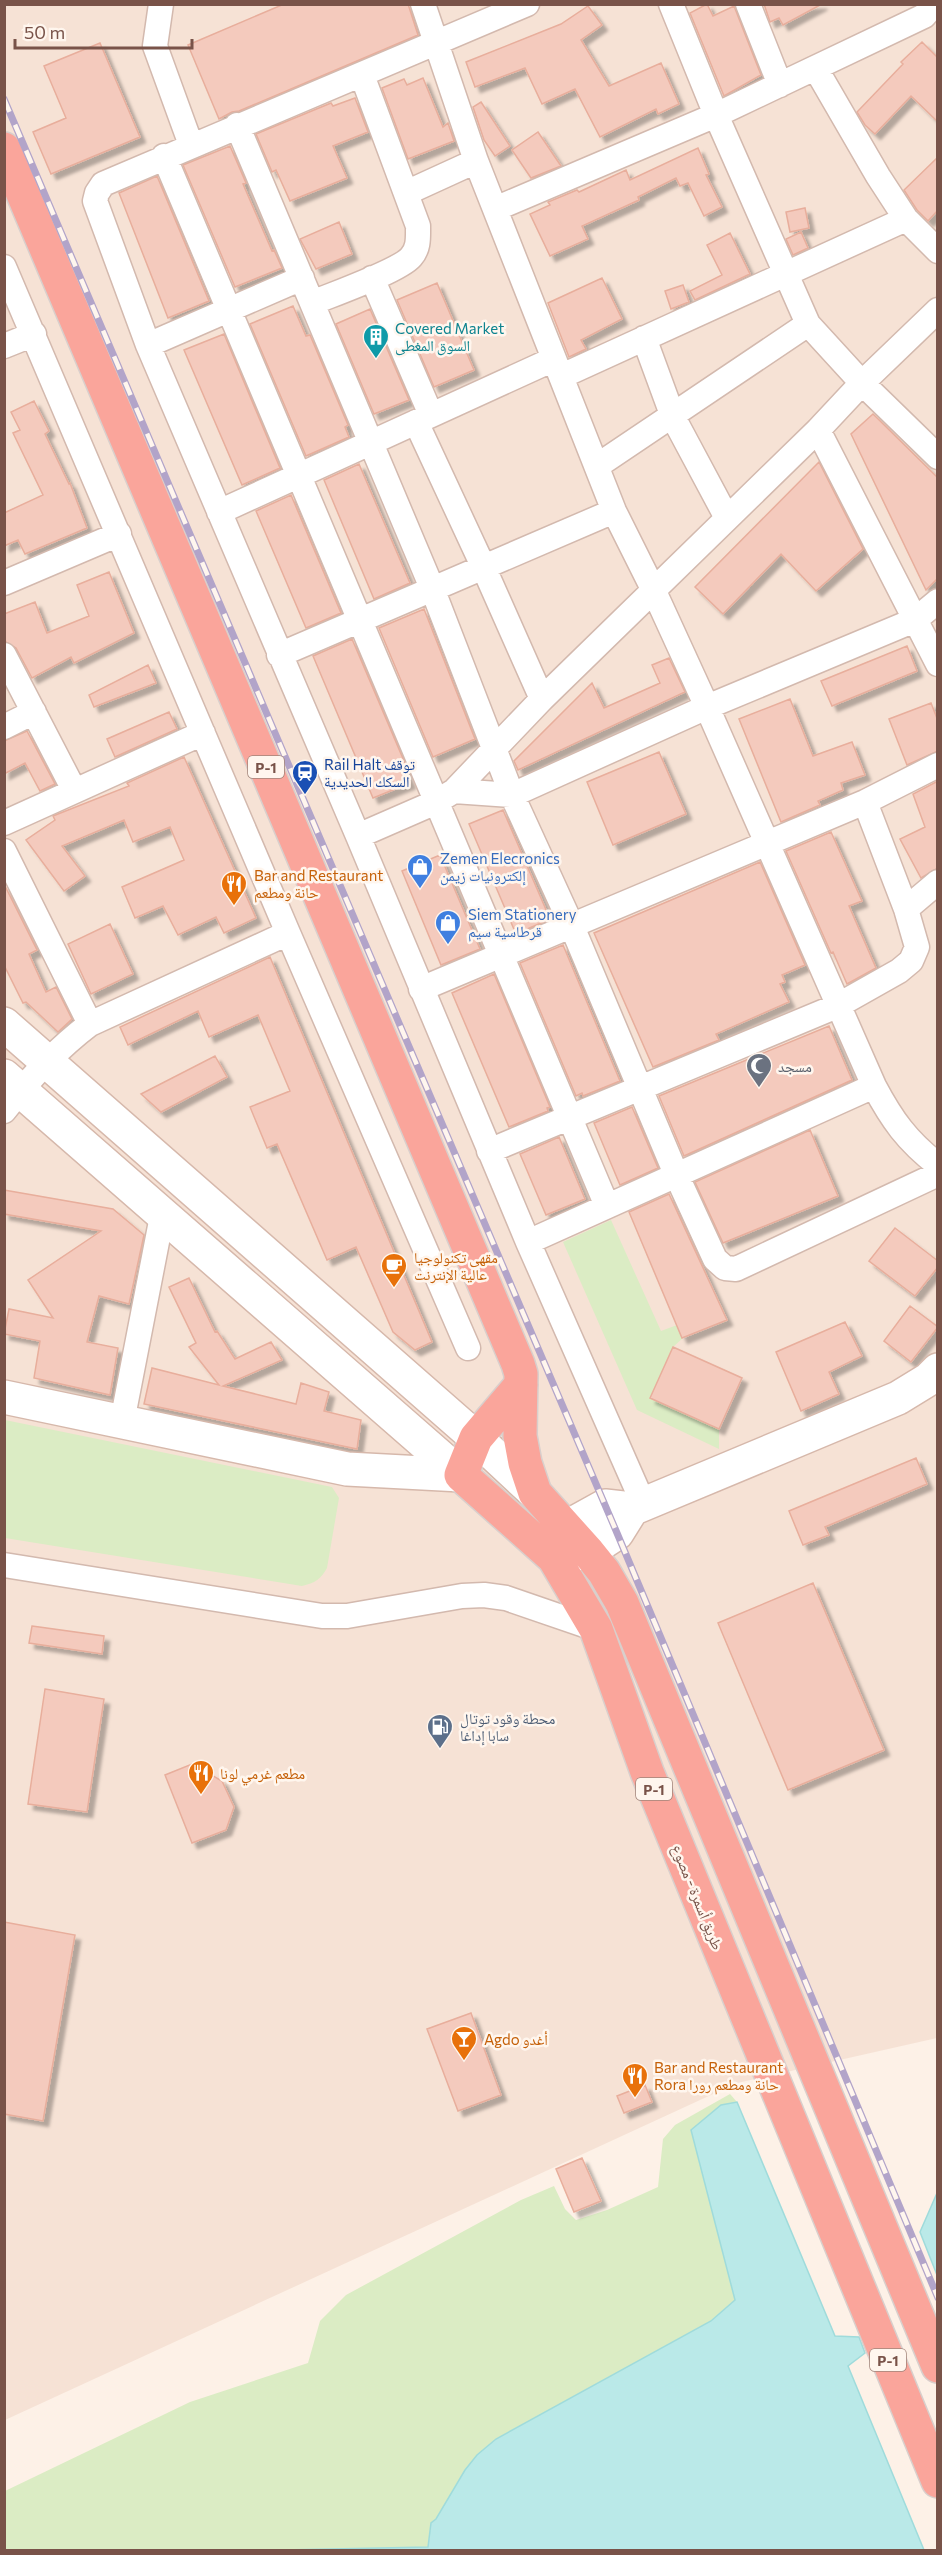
<svg xmlns="http://www.w3.org/2000/svg" width="942" height="2555" viewBox="0 0 942 2555" font-family="Commissioner,'Noto Naskh Arabic',sans-serif">
<defs>
<filter id="shadow"><feDropShadow dx="5.5" dy="5.5" stdDeviation="1.5" flood-color="#0004"/></filter>
</defs>
<rect width="100%" height="100%" fill="#fdf1e7"/>
<path fill="#f6e2d5" d="M4,5H938L937,2038L737,2083L5,2420Z"/>
<path fill="#dbecc4" d="M611,1220L661,1331L677,1325L683,1338L673,1347L650,1398L719,1429V1449L637,1410L563,1242Z
M5,1420L332,1487L339,1498L327,1568C321,1579 315,1583 302,1586L5,1538Z
M730,2094L737,2102L721,2105L692,2130L735,2300L711,2321L496,2439L477,2455L465,2470L436,2519L431,2523L428,2547L282,2550H5V2491L190,2402L308,2363L320,2321L346,2295L521,2200L554,2186L565,2209L576,2220L607,2210L658,2187L663,2139L675,2125Z"/>
<path fill="#bae9e8" stroke="#9fdbdb" stroke-width="1.5" d="M737,2102L835,2336L859,2337L865,2353L848,2366L924,2550H282L428,2547L431,2523L436,2519L465,2470L477,2455L496,2439L711,2321L735,2300L691,2130L721,2105Z
M937,2193L938,2275H937L920,2232Z"/>
<path fill="#f4cabd" stroke="#e8ae9c" stroke-width="1.5" filter="url(#shadow)" d="M284,4H408L418,35L239,111L232,112L219,119L188,45Z
M707,4L713,16L734,6L761,75L724,96L690,13Z
M764,4H822L783,25L779,18L770,22Z
M588,6L602,25L581,40L609,86L661,63L679,104L658,114L656,109L600,137L575,89L542,104L525,68L475,87L466,62L561,24Z
M922,42L938,58V122L911,96L875,134L865,125L857,112L903,64L901,62Z
M100,43L140,137L51,174L33,132L66,118L44,66Z
M423,78L443,127L448,123L454,141L408,159L382,88L404,79L407,85Z
M355,98L368,132L333,146L347,178L290,201L276,170L272,172L256,134L331,103L333,106Z
M481,102L510,146L495,156L484,140L473,107Z
M538,132L561,166L531,178L512,150Z
M230,146L246,183L243,184L272,251L274,250L282,268L235,287L183,165Z
M698,148L709,174L706,175L722,207L704,216L688,183L680,186L676,178L638,197L639,200L582,226L588,239L550,256L530,214L550,205L548,202L577,190L579,192L626,170L630,180Z
M938,157V210L928,221L917,210L904,190Z
M157,176L209,301L168,318L119,193Z
M805,208L809,228L790,232L786,212Z
M339,222L352,254L316,269L300,239Z
M801,232L808,248L793,255L786,239Z
M730,233L750,274L695,300L690,291L722,275L707,245Z
M602,278L622,319L581,340L586,349L569,357L548,303Z
M437,283L474,370L434,387L397,300Z
M683,285L689,302L671,309L665,291Z
M293,306L306,336L310,335L348,425L345,427L349,437L306,456L250,324Z
M370,309L409,400L374,414L336,324Z
M224,334L280,468L242,485L184,350Z
M34,401L49,431L45,434L69,484L70,483L87,528L25,554L18,540L4,546V513L43,495L13,433L20,430L11,412Z
M873,414L938,478V578L926,590L851,434Z
M819,462L863,549L816,591L781,554L723,614L695,587Z
M359,464L410,583L374,599L324,480Z
M291,495L341,613L306,628L256,511Z
M109,572L134,633L74,663L71,657L32,678L16,648L4,641V614L35,602L47,633L89,616L77,585Z
M424,609L475,739L433,757L379,628Z
M352,639L407,768L404,769L410,783L373,798L313,656Z
M907,646L917,671L832,706L821,681Z
M669,658L685,692L518,770L514,761L592,683L604,708L660,683L652,665Z
M148,665L156,683L94,707L89,695Z
M790,699L813,756L852,742L865,775L841,783L843,790L818,801L820,805L781,822L739,719Z
M931,703L938,721V751L907,765L889,719Z
M169,712L177,729L115,757L107,739Z
M27,731L55,784L40,791L25,763L4,774V741Z
M659,752L686,814L613,845L587,782Z
M184,757L256,918L224,933L216,917L178,935L163,906L135,918L122,887L184,860L170,827L133,842L124,820L62,846L85,876L64,891L26,840L55,820L53,816L129,786L127,783Z
M938,781V868L921,878L900,839L925,827L913,794Z
M503,810L550,919L516,934L469,824Z
M831,832L862,901L849,906L876,968L847,984L833,952L831,953L786,851Z
M440,855L480,949L441,965L402,871Z
M760,862L805,965L782,975L785,982L780,984L789,1002L716,1034L719,1040L653,1067L594,933Z
M4,884L37,950L29,954L46,992L56,987L72,1019L58,1032L26,1002L23,1003L4,965Z
M110,924L133,974L91,994L68,944Z
M563,945L620,1081L583,1096L582,1093L576,1096L520,963Z
M270,957L432,1342L415,1350L393,1332L356,1247L327,1260L277,1144L267,1148L250,1107L290,1091L258,1015L209,1037L198,1011L128,1045L120,1027Z
M494,974L550,1107L547,1108L548,1111L509,1127L452,993Z
M829,1026L852,1080L684,1156L659,1096Z
M215,1056L227,1077L161,1112L141,1094Z
M632,1107L658,1168L620,1185L594,1123Z
M810,1130L838,1196L723,1243L695,1182Z
M559,1137L585,1199L546,1215L520,1154Z
M4,1190L113,1209L144,1235L129,1304L99,1296L87,1342L118,1348L110,1395L34,1378L40,1341L4,1334L9,1309L53,1318L28,1280L101,1231L4,1214Z
M669,1194L727,1320L682,1338L629,1212Z
M895,1228L938,1261V1267L915,1296L869,1261Z
M189,1278L215,1332L217,1331L235,1359L271,1342L282,1360L223,1386L296,1404L301,1383L329,1392L324,1411L361,1420L357,1449L144,1404L152,1368L219,1385L189,1347L196,1343L169,1287Z
M910,1306L938,1327L911,1362L884,1341Z
M845,1322L862,1356L829,1372L839,1394L801,1411L776,1352Z
M673,1347L742,1378L719,1429L650,1398Z
M916,1458L927,1484L825,1527L829,1535L803,1545L789,1511Z
M813,1583L884,1750L788,1790L718,1623Z
M32,1626L104,1636L102,1654L29,1643Z
M45,1689L104,1699L87,1812L28,1804Z
M192,1764L222,1781L234,1807L226,1830L192,1843L165,1775Z
M4,1922L75,1935L43,2121L4,2114Z
M471,2013L501,2095L458,2111L427,2029Z
M645,2085L652,2102L624,2113L617,2096Z
M582,2158L601,2201L574,2212L556,2169Z"/>
<g fill="none" stroke-linecap="round" stroke-linejoin="round">
<defs>
<path id="street" d="M161,4L155,46L191,145
M423,4L476,161L614,511L653,589L707,707L874,1086C892,1120 907,1141 938,1165
M527,4L103,184L97,193L95,201L148,345L358,836L528,1242L643,1503
M671,4L716,115L808,324L862,383L938,457
M748,4L780,85
M816,69L878,176L906,219L938,251
M237,125L432,588L512,795L571,924L676,1174L715,1259L725,1268L736,1269L938,1174
M164,156L607,1206
M406,193L476,161
M495,209L716,115L924,16L934,4
M4,267L288,933L468,1348
M372,278L431,415
M312,303C331,295 399,271 411,257C419,248 418,238 418,226L362,75
M644,338L673,417L727,518
M148,345L302,278
M4,346L34,334
M562,376L906,219
M416,422L483,566L542,699
M818,430L938,664
M597,466L808,324
M219,512L554,359
M4,583L119,534
M4,655L74,790
M279,655L614,511
M4,727L34,712
M454,791L512,795L707,707L915,620L938,601
M4,823L203,733
M358,836L436,802L454,791L542,699L818,430L862,383L938,310
M4,851L90,1024
M906,909L938,882
M421,989L865,802L938,765
M4,1111C30,1078 57,1049 90,1024L288,933
M489,1151L837,1006L899,971L911,961L917,947L906,909L865,802
M528,1242L874,1086
M122,1422L162,1216
M4,1565L322,1616H347L462,1596L484,1595L506,1598L596,1629"/>
<path id="secondary" d="M4,1024L476,1438L535,1493
M4,1076L461,1475
M4,1397L347,1469L461,1475
M555,1555L567,1527L605,1506L632,1509
M561,1557L588,1552L617,1533L632,1509L898,1398L929,1379L938,1370"/>
<path id="highway" d="M4,149L518,1364L521,1374L520,1436L525,1463L535,1493L588,1552L604,1572L622,1603L938,2366
M521,1385L476,1438L461,1475L554,1558L596,1629L647,1772L938,2481"/>
</defs>
<use href="#street" stroke="#d3b9ae" stroke-width="27"/>
<use href="#secondary" stroke="#d6b8ab" stroke-width="36"/>
<use href="#highway" stroke="#d9cfcc" stroke-width="36"/>
<use href="#street" stroke="#fff" stroke-width="24"/>
<use href="#secondary" stroke="#fff" stroke-width="33"/>
<use href="#highway" stroke="#faa59b" stroke-width="33"/>
<defs>
<path id="rail" d="M4,99L617,1533L938,2298"/>
</defs>
<use href="#rail" stroke="#b2a4c9" stroke-width="7"/>
<use href="#rail" stroke="#fff6ee" stroke-width="4.5" stroke-dasharray="14" stroke-linecap="butt"/>
</g>
<defs>
<symbol id="building-pin" viewBox="-11 -11 22 30"><path d="M0 17L-7.5 6A9.5 9.5 0 1 1 7.5 6Z" fill="#0f9aa8" stroke="#fff6ee"/><path d="M-4-6H4V6H1V3H-1V6H-4ZM-2.5-4.3h1.7v1.8h-1.7ZM.8-4.3h1.7v1.8H.8ZM-2.5-1h1.7V.8h-1.7ZM.8-1h1.7V.8H.8Z" fill="#fff"/></symbol>
<symbol id="station-pin" viewBox="-11 -11 22 30"><path d="M0 17L-7.5 6A9.5 9.5 0 1 1 7.5 6Z" fill="#1a4fb4" stroke="#fff6ee"/><path d="M-3-6H3Q5-6 5-4V2Q5 4 3 4L4.5 6H3L1.5 4h-3L-3 6H-4.5L-3 4Q-5 4-5 2V-4Q-5-6-3-6ZM-3.5-4v3h7v-3ZM-3.5 1v1.5H-2V1ZM2 1v1.5H3.5V1Z" fill="#fff"/></symbol>
<symbol id="shop-pin" viewBox="-11 -11 22 30"><path d="M0 17L-7.5 6A9.5 9.5 0 1 1 7.5 6Z" fill="#3f7fe0" stroke="#fff6ee"/><path d="M-5-2.5h2.3a2.7 3.5 0 0 1 5.4 0H5L5.5 6h-11ZM-1.5-2.5h3a1.5 2.3 0 0 0-3 0Z" fill="#fff"/></symbol>
<symbol id="restaurant-pin" viewBox="-11 -11 22 30"><path d="M0 17L-7.5 6A9.5 9.5 0 1 1 7.5 6Z" fill="#e8710a" stroke="#fff6ee"/><path d="M-5-6h1v4h1v-4h1v4h1v-4h1v5L-1.5 .5V6h-2V.5L-5-1ZM5-6V6H3V1.5H1.5Q1.5-4 5-6Z" fill="#fff"/></symbol>
<symbol id="mosque-pin" viewBox="-11 -11 22 30"><path d="M0 17L-7.5 6A9.5 9.5 0 1 1 7.5 6Z" fill="#6b7280" stroke="#fff6ee"/><path d="M3.5-4.9A6 6 0 1 0 3.5 4.9A5 5 0 1 1 3.5-4.9Z" fill="#fff"/></symbol>
<symbol id="cafe-pin" viewBox="-11 -11 22 30"><path d="M0 17L-7.5 6A9.5 9.5 0 1 1 7.5 6Z" fill="#e8710a" stroke="#fff6ee"/><path d="M-5.5-4.5H6V0H3Q3 3.5 0 3.5H-2.5Q-5.5 3.5-5.5 0ZM3-3.2v2h1.7v-2ZM-6 4.5H4V6H-6Z" fill="#fff"/></symbol>
<symbol id="fuel-pin" viewBox="-11 -11 22 30"><path d="M0 17L-7.5 6A9.5 9.5 0 1 1 7.5 6Z" fill="#5c6f8a" stroke="#fff6ee"/><path d="M-5.5-6h7V0h2V4h1.3V-2.5L3-4.5l.8-.8L6-3V5H2.5V1h-1V6h-7ZM-4.2-4.7v3.2H.2V-4.7Z" fill="#fff"/></symbol>
<symbol id="bar-pin" viewBox="-11 -11 22 30"><path d="M0 17L-7.5 6A9.5 9.5 0 1 1 7.5 6Z" fill="#e8710a" stroke="#fff6ee"/><path d="M-6-5H6L.8 .8V4.5H3.5V6h-7V4.5H-.8V.8Z" fill="#fff"/></symbol>
</defs>
<g fill-rule="evenodd">
<use href="#building-pin" x="361" y="322" width="30" height="40"/>
<use href="#station-pin" x="290" y="758" width="30" height="40"/>
<use href="#shop-pin" x="405" y="852" width="30" height="40"/>
<use href="#restaurant-pin" x="219" y="869" width="30" height="40"/>
<use href="#shop-pin" x="433" y="908" width="30" height="40"/>
<use href="#mosque-pin" x="744" y="1051" width="30" height="40"/>
<use href="#cafe-pin" x="379" y="1251" width="30" height="40"/>
<use href="#fuel-pin" x="425" y="1712" width="30" height="40"/>
<use href="#restaurant-pin" x="186" y="1758" width="30" height="40"/>
<use href="#bar-pin" x="449" y="2024" width="30" height="40"/>
<use href="#restaurant-pin" x="620" y="2061" width="30" height="40"/>
</g>
<g text-anchor="middle" dominant-baseline="central" stroke-width="5" stroke-linejoin="round" paint-order="stroke">
<g fill="#fff6ee" stroke="#a1847a" stroke-width="1.5">
<rect x="248" y="756" width="36" height="22" rx="4.5"/>
<rect x="636" y="1778" width="36" height="22" rx="4.5"/>
<rect x="870" y="2349" width="36" height="22" rx="4.5"/>
</g>
<g font-size="14" font-weight="bold" fill="#795349">
<text x="266" y="767">P-1</text>
<text x="654" y="1789">P-1</text>
<text x="888" y="2360">P-1</text>
</g>
<g font-size="15" fill="#0d838f" stroke="#fff6ee" text-anchor="start">
<text x="395" y="328">Covered Market<tspan x="395" dy="17">السوق المغطى</tspan></text>
</g>
<g font-size="15" fill="#164399" stroke="#fff6ee" text-anchor="start">
<text x="324" y="764">Rail Halt توقف<tspan x="324" dy="17">السكك الحديدية</tspan></text>
</g>
<g font-size="15" fill="#366cbe" stroke="#fff6ee" text-anchor="start">
<text x="440" y="858">Zemen Elecronics<tspan x="440" dy="17">إلكترونيات زيمن</tspan></text>
<text x="468" y="914">Siem Stationery<tspan x="468" dy="17">قرطاسية سيم</tspan></text>
</g>
<g font-size="15" fill="#c56008" stroke="#fff6ee" text-anchor="start">
<text x="254" y="875">Bar and Restaurant<tspan x="254" dy="17">حانة ومطعم</tspan></text>
<text x="414" y="1257">مقهى تكنولوجيا<tspan x="414" dy="17">عالية الإنترنت</tspan></text>
<text x="220" y="1773">مطعم غرمي لونا</text>
<text x="484" y="2039">Agdo أغدو</text>
<text x="654" y="2067">Bar and Restaurant<tspan x="654" dy="17">Rora حانة ومطعم رورا</tspan></text>
</g>
<g font-size="15" fill="#5b616d" stroke="#fff6ee" text-anchor="start">
<text x="778" y="1066">مسجد</text>
</g>
<g font-size="15" fill="#4e5e75" stroke="#fff6ee" text-anchor="start">
<text x="460" y="1718">محطة وقود توتال<tspan x="460" dy="17">سابا إداغا</tspan></text>
</g>
<g font-size="15" fill="#795349" stroke="#fff6ee">
<text transform="translate(698 1897) rotate(68)">طريق أسمرة - مصوع</text>
</g>
</g>
<rect width="942" height="2555" fill="none" stroke="#795349" stroke-width="12"/>
<path d="M15 39v9h177v-9" fill="none" stroke="#795349" stroke-width="3"/>
<text x="24" y="39" font-size="18" fill="#795349" stroke="#fff6ee" stroke-width="4.5" paint-order="stroke">50 m</text>
</svg>
